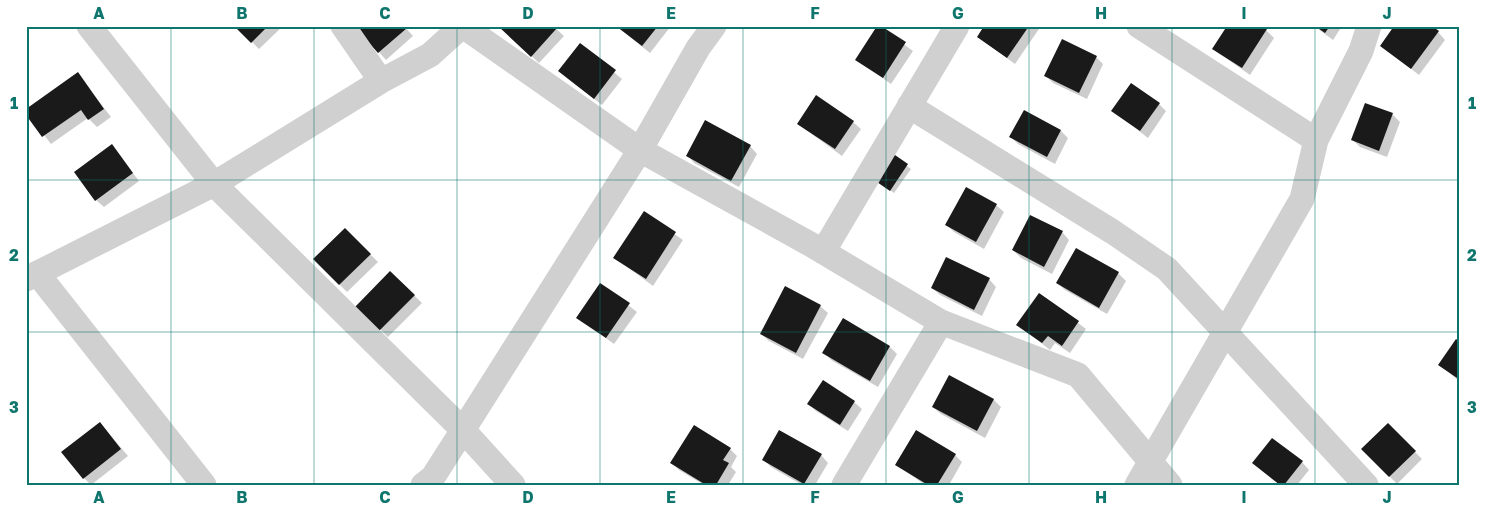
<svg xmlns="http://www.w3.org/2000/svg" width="1486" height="511" viewBox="0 0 1486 511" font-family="'Golos Text',sans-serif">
<rect width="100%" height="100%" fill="#fff"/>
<path fill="#0003" d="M236,26H283L259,49Z
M356,26H404L413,36L386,60Z
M553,26L564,36L539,63L506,32Z
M616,26H671L650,53Z
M879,26L913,51L891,84L857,60Z
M985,26H1041L1015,64L978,37Z
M1314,26H1342L1333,40Z
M1266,30L1274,38L1250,75L1213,49Z
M1438,32L1445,40L1419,75L1382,46Z
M580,44L622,79L602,105L567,78Z
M1096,57L1103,64L1087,99L1053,83L1046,76Z
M78,74L111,117L97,127L88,118L51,144L26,112Z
M1159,104L1166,111L1148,138L1113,111Z
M1024,112L1061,131L1068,138L1055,164L1018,144L1011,137Z
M1392,114L1400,122L1387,157L1360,147L1353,140Z
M853,122L861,129L842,156L798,124Z
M112,146L139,181L104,207L96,200Z
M750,146L757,154L739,187L694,163L687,155Z
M892,155L911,169L894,193L879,183Z
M996,205L1004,212L984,249L954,232L947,225Z
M644,213L683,240L653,286L615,258Z
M345,229L378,262L347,292L315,260Z
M1062,232L1069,240L1052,274L1021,258L1013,250Z
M390,272L422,303L388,337L357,307Z
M1118,273L1126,281L1107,314L1065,290L1057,283Z
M989,279L996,287L982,316L940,295L932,288Z
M600,284L637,312L614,344L577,317Z
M1040,294L1086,329L1070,353L1055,343L1050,350L1018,325Z
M820,306L828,313L803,359L769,341L761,334Z
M844,319L890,347L897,354L878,387L831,360L824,352Z
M1460,343V382L1440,365Z
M950,376L994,400L1001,407L985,438L941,414L933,407Z
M854,402L862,409L848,431L816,411L809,404Z
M100,423L128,456L91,485L84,478Z
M1388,425L1422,459L1397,484L1363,449Z
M730,449L737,456L731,467L736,472L728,485H704L679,470L672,463Z
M821,455L828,463L815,485H802L771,467L764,460Z
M955,455L962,462L949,485H925L897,465Z
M1302,462L1309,470L1297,485H1280Z"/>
<path fill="#1a1a1a" d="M234,26H268L251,43Z
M354,26H405L407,28L378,53Z
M498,26H555L557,28L531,57Z
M616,26H658L642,46Z
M877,26H881L906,42L883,78L855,60Z
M984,26H1029L1007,58L977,37Z
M1227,26H1262L1267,29L1242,68L1212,49Z
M1315,26H1330L1325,33Z
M1394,26H1432L1439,31L1411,69L1380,46Z
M1062,39L1097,56L1079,93L1044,76Z
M580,43L616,70L594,99L558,71Z
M78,72L104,109L88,120L81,110L42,137L26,115V109Z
M1131,83L1160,103L1140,131L1111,111Z
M816,95L854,121L835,149L797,124Z
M1365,103L1393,113L1379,151L1351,140Z
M1024,110L1061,130L1047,157L1009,137Z
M705,120L751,145L731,181L686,156Z
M112,144L133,173L95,201L74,172Z
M892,153L908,164L890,191L874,180Z
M966,187L997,204L976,242L945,225Z
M644,211L676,232L646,279L613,258Z
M1030,215L1063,231L1044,267L1012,250Z
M345,228L371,254L339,285L313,259Z
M1076,248L1119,272L1099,308L1056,283Z
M946,257L990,278L974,310L931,288Z
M390,271L415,295L379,331L355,307Z
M600,283L630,303L606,338L576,318Z
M785,286L821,305L796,353L760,334Z
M1039,293L1079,321L1062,346L1048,336L1042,343L1016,325Z
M843,318L890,346L870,381L822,353Z
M1456,339L1460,342V380L1438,365Z
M949,375L994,399L977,431L932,407Z
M823,380L855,401L840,425L807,404Z
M100,422L121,449L83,479L61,452Z
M1388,423L1416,451L1389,477L1361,449Z
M694,425L731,448L723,460L729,463L716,485H706L670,463Z
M779,430L822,454L804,484L762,460Z
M916,430L956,454L937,485H928L895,465Z
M1272,438L1303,461L1284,485H1280L1252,463Z"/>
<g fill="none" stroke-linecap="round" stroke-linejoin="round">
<path stroke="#d0d0d0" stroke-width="25" d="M89,26L214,184L463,430L513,485
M343,26L381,81
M463,26L640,150L810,244L941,322L1078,375L1170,485
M1139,26L1316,140
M909,106L1113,232L1167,269L1366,485
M823,252L957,26
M37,273L204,485
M26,279L214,184L381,81L430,55L462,26
M423,485L433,477L463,430L640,150L698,48L714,26
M844,485L941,322
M1137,485L1302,199L1316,140L1361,51L1369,26"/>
</g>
<path fill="none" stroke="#0f766e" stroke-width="1" stroke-opacity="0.55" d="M171,26V485M314,26V485M457,26V485M600,26V485M743,26V485M886,26V485M1029,26V485M1172,26V485M1315,26V485M26,180H1460M26,332H1460"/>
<rect width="1486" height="511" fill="none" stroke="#ffffff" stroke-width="55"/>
<rect x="28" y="28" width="1430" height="456" fill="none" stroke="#0f766e" stroke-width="2"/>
<g font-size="16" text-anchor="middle" font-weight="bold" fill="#0f766e">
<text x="99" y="19">A</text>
<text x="242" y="19">B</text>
<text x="385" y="19">C</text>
<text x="528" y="19">D</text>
<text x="671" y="19">E</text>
<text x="815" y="19">F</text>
<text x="958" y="19">G</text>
<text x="1101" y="19">H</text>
<text x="1244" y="19">I</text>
<text x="1387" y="19">J</text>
<text x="14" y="109">1</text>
<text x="1472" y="109">1</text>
<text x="14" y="261">2</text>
<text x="1472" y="261">2</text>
<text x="14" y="413">3</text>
<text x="1472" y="413">3</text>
<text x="99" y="503">A</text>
<text x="242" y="503">B</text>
<text x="385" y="503">C</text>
<text x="528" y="503">D</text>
<text x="671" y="503">E</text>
<text x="815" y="503">F</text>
<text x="958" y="503">G</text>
<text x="1101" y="503">H</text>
<text x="1244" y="503">I</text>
<text x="1387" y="503">J</text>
</g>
</svg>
